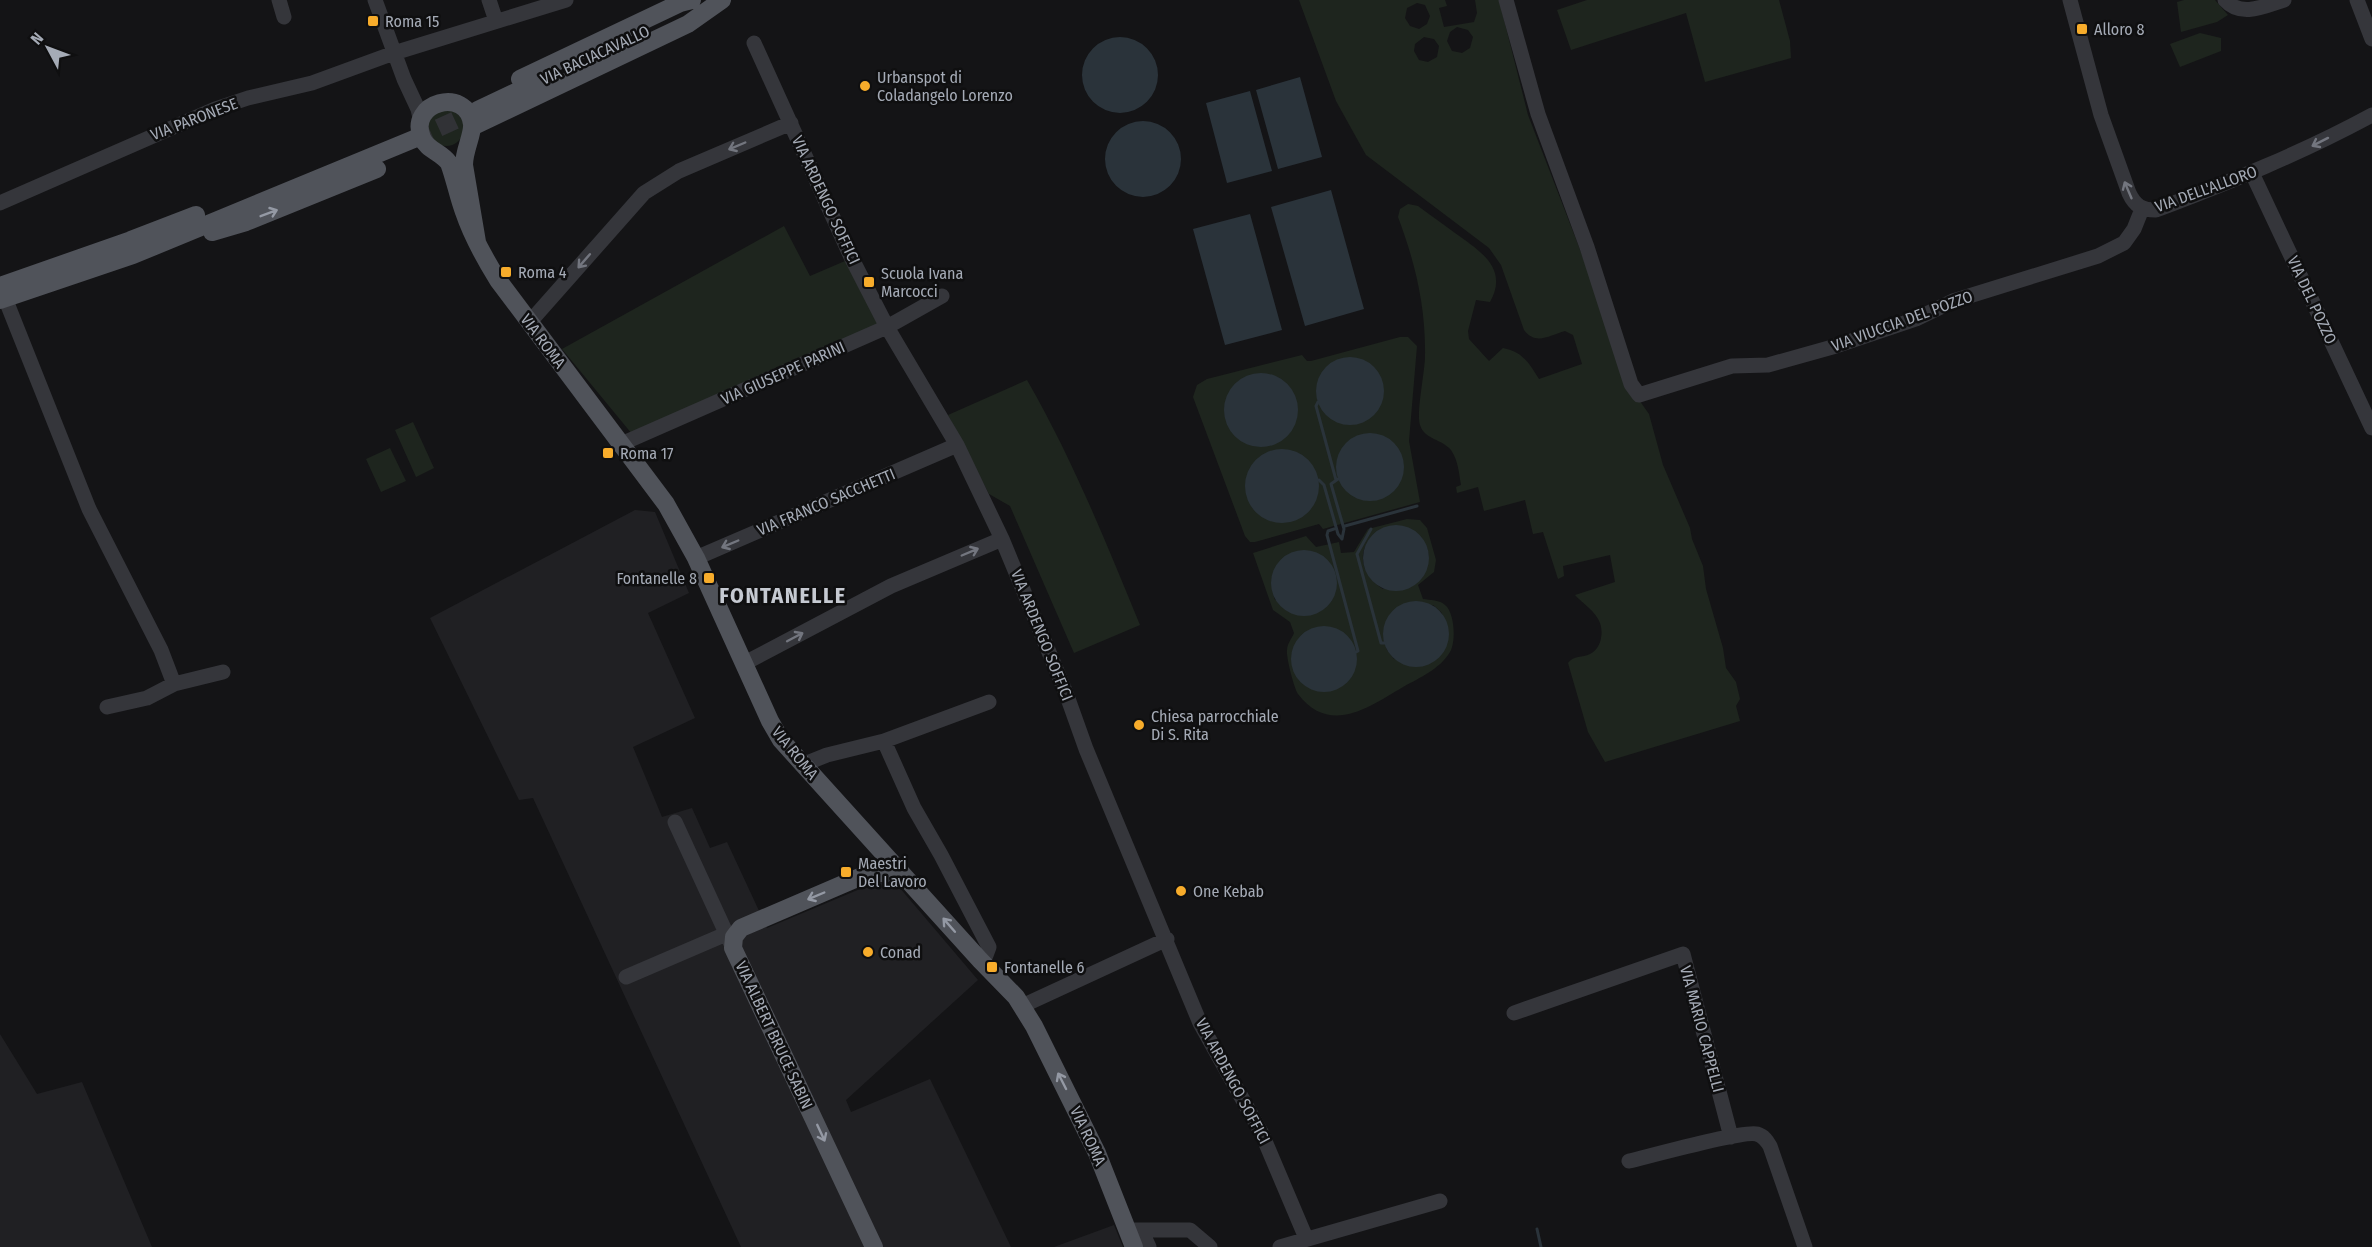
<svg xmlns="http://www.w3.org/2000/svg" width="2372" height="1247" viewBox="0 0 2372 1247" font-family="'Fira Sans Condensed',sans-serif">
<rect width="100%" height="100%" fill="#141416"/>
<path fill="#202023" d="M635,510L655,512L689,593L648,613L695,718L633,747L662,817L692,808L710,848L727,842L767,928L879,881L899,887L978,980L846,1100L851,1112L930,1079L1011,1247H741L533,798L519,800L430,618Z
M0,1034L37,1094L82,1082L152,1247H0Z
M1114,1225L1123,1247H1054Z"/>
<path fill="#1e251e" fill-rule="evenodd" d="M1299,0H1445L1447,6L1439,8L1444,27L1474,22L1477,13L1475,0H1499L1528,115L1637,397L1649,414L1663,465L1690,528L1692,539L1703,566L1706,589L1723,648L1726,668L1736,682L1740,699L1736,706L1740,721L1605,762L1588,732L1568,663C1574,655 1582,658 1590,654C1596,651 1600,645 1601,638C1605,616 1587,608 1575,595L1615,582L1610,555L1563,566L1564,576L1558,579L1543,532L1533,534L1525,500L1484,511L1478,487L1457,493L1456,487L1461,485C1459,473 1458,460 1451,450C1442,439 1425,440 1420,425C1416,413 1425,372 1425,356C1426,307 1415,262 1398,217L1400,209L1408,204L1418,206C1430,215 1443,224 1455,233C1480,251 1509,268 1490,302L1476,300L1468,331L1469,339L1489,361L1503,348C1523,352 1529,363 1539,379L1582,364L1573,335L1565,331C1550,335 1536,346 1524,330L1501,265L1489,248L1366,155L1336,101ZM1417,3L1425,5L1430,16L1427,24L1419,29L1410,26L1405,18L1407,8ZM1457,27L1468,30L1473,37L1470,48L1462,53L1452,51L1447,41L1450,32ZM1424,37L1434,39L1439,46L1437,57L1428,62L1419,60L1414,51L1415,44Z
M1587,0H1779L1790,41L1791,58L1705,82L1686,13L1571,50L1557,10Z
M2184,0H2215L2228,15L2217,22L2181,32L2177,2Z
M2200,33L2221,38V51L2180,67L2170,44Z
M428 128a18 18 0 1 1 36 0a18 18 0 1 1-36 0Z
M784,226L810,276L845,261L879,325L632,434L562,349Z
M1400,337H1408L1417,346L1409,441L1420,502L1323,529L1319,524L1255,542H1250L1245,536L1193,397L1197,385L1207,379L1302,355L1307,361H1311Z
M1027,380C1072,458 1106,542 1140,625L1074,653L1010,506L989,494L948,415Z
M413,422L434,468L416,477L395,430Z
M390,448L406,481L381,492L366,459Z
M1407,519L1420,520L1427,528L1436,560L1434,572L1418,585L1423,599C1430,600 1440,600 1445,605C1455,613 1456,642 1450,652C1440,669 1419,678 1403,687C1369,707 1330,736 1298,694C1294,688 1286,657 1287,650C1287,644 1292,638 1294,633L1290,622L1273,610L1253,553L1306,536L1316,547L1339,542L1341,553L1354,552L1368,529ZM1392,526C1420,537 1439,542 1422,578L1383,589C1353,570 1357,536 1392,526ZM1300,551C1330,552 1344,576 1331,602L1275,600C1267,576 1276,558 1300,551ZM1433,605L1441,612L1446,622L1394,659L1387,650L1384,640Z"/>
<path fill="#2a333a" d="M1082 75a38 38 0 1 1 76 0a38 38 0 1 1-76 0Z
M1300,77L1322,157L1278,169L1256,90Z
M1250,91L1272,171L1227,183L1206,103Z
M1105 159a38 38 0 1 1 76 0a38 38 0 1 1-76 0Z
M1331,190L1364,309L1305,326L1271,207Z
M1250,214L1282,330L1225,345L1193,229Z
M1316 391a34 34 0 1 1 68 0a34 34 0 1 1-68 0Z
M1224 410a37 37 0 1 1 74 0a37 37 0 1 1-74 0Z
M1336 467a34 34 0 1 1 68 0a34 34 0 1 1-68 0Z
M1245 486a37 37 0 1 1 74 0a37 37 0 1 1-74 0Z
M1363 558a33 33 0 1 1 66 0a33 33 0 1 1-66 0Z
M1271 583a33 33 0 1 1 66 0a33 33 0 1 1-66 0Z
M1383 634a33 33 0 1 1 66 0a33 33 0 1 1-66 0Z
M1291 659a33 33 0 1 1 66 0a33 33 0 1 1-66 0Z"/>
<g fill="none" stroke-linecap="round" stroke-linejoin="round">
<path stroke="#2a333a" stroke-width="3" d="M1318,402L1316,406L1336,480
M1338,479L1331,484L1344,529L1342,539
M1319,480L1324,485L1338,534L1342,539
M1345,526L1417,506
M1334,529L1328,531L1327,535L1358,651L1356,652
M1371,529L1357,554L1381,643H1385
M1537,1229L1541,1247"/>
<path stroke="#313236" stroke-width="18" stroke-dasharray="18 9" stroke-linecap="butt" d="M414,139L478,110"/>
<path stroke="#35363b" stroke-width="15" d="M279,0L284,17
M375,0L404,79L418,109L421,122
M489,0L496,21
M1506,0L1538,114L1587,247L1631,384L1639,395L1732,366L1768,365L1836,346L1916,319L1953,301L2098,256L2124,243L2134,229L2142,209
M2070,0L2101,115L2129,193C2135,206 2142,210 2156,210C2230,182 2302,153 2372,115
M2225,0C2241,18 2265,6 2284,0
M2357,0L2372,39
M754,43L851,257L887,327L957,445L1002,539L1066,693L1086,749L1200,1023L1262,1134L1306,1238
M2252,173L2372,428
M0,203L215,109L248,98L312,83L394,53L566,0
M5,298L89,509L161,650L174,684L147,698L107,707
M529,323L644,193L679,171L791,123
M621,444L887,327L942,296
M696,558L957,445
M743,664L891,586L1002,539
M174,684L223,672
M884,741L989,702
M802,765L827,755L884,741L914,808L941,855L989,947L986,955L980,960
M675,822L733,948
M626,977L726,934
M1022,1006L1167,939
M1514,1013L1683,954L1731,1137
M1629,1161C1650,1156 1744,1130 1757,1134C1764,1136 1767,1141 1770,1146L1805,1247
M1129,1230H1190L1210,1247
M1141,1230L1149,1247
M1280,1247L1440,1201"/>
<path stroke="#50535a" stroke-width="18" d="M520,79L680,3L692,0
M478,110L539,81
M472,127L688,24L722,0
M212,232L246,222L377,169
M131,240L196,215
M477,242L464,165C464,150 473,135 472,124C467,86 407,102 422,138C427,150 441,152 449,163C455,179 458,196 464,212C472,236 485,259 498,280L666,504L696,558L770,721L781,740L980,960L1016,997L1034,1026L1097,1153L1134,1247
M0,286L140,237
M0,300L133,255L414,139
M874,1247L733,948L734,937L741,928L869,873H890L906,880"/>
</g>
<defs><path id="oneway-shaft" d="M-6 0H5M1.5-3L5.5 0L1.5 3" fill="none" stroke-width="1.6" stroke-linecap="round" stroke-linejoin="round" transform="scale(1.5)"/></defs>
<g stroke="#73767f">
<use href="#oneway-shaft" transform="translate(2320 142) rotate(153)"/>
<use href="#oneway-shaft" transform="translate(737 146) rotate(157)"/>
<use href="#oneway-shaft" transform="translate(2128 190) rotate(-113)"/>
<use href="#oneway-shaft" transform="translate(584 261) rotate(131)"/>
<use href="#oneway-shaft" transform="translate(730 544) rotate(157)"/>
<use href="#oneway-shaft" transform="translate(970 552) rotate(-23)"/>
<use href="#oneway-shaft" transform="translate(795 637) rotate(-28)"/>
</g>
<g stroke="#9499a4">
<use href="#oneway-shaft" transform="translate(269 213) rotate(-21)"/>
<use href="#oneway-shaft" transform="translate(816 896) rotate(157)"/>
<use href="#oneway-shaft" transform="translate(949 925) rotate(-131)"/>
<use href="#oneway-shaft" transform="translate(1062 1081) rotate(-117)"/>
<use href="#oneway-shaft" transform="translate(821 1133) rotate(65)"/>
</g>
<g fill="#f7ac2b" stroke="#0f0f10" stroke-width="2">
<rect x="367" y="15" width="12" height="12" rx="3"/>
<rect x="2076" y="23" width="12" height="12" rx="3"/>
<circle cx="865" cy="86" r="6"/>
<rect x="500" y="266" width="12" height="12" rx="3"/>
<rect x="863" y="276" width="12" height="12" rx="3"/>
<rect x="602" y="447" width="12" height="12" rx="3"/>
<rect x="703" y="572" width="12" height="12" rx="3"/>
<circle cx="1139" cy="725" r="6"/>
<rect x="840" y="866" width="12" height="12" rx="3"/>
<circle cx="1181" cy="891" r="6"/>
<circle cx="868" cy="952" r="6"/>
<rect x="986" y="961" width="12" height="12" rx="3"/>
</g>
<g text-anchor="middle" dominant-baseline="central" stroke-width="5" stroke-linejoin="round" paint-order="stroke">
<g font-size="16" fill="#a5abb6" stroke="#0f0f10" text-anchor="start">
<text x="385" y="21">Roma 15</text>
<text x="2094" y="29">Alloro 8</text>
<text x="877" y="77">Urbanspot di<tspan x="877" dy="18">Coladangelo Lorenzo</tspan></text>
<text x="518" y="272">Roma 4</text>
<text x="881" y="273">Scuola Ivana<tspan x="881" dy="18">Marcocci</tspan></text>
<text x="620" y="453">Roma 17</text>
<text x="697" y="578" text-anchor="end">Fontanelle 8</text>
<text x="1151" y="716">Chiesa parrocchiale<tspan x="1151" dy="18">Di S. Rita</tspan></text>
<text x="858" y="863">Maestri<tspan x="858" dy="18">Del Lavoro</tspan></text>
<text x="1193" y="891">One Kebab</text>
<text x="880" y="952">Conad</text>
<text x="1004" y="967">Fontanelle 6</text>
</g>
<g font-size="16" fill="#a5abb6" stroke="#0f0f10">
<text transform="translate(595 55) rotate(-25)">VIA BACIACAVALLO</text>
<text transform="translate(194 119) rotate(-21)">VIA PARONESE</text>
<text transform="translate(2206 189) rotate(-20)">VIA DELL'ALLORO</text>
<text transform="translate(826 200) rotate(65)">VIA ARDENGO SOFFICI</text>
<text transform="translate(2312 300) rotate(65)">VIA DEL POZZO</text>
<text transform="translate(1902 321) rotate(-20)">VIA VIUCCIA DEL POZZO</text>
<text transform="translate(543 341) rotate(53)">VIA ROMA</text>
<text transform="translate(783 373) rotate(-24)">VIA GIUSEPPE PARINI</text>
<text transform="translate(826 502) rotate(-23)">VIA FRANCO SACCHETTI</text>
<text transform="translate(1042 635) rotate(68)">VIA ARDENGO SOFFICI</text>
<text transform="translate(795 753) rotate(51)">VIA ROMA</text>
<text transform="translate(1702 1029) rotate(75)">VIA MARIO CAPPELLI</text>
<text transform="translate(774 1035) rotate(65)">VIA ALBERT BRUCE SABIN</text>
<text transform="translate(1233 1081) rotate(62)">VIA ARDENGO SOFFICI</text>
<text transform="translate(1088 1136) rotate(65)">VIA ROMA</text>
</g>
<g font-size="22" font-weight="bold" letter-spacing="1.5" fill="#c6cad2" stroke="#0f0f10">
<text x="783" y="595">FONTANELLE</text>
</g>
</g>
<g transform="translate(48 48) rotate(311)" stroke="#0f0f10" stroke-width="4.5" paint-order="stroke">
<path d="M0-4.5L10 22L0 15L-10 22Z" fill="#a5abb6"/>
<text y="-9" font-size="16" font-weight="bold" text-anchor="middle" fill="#a5abb6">N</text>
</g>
</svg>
